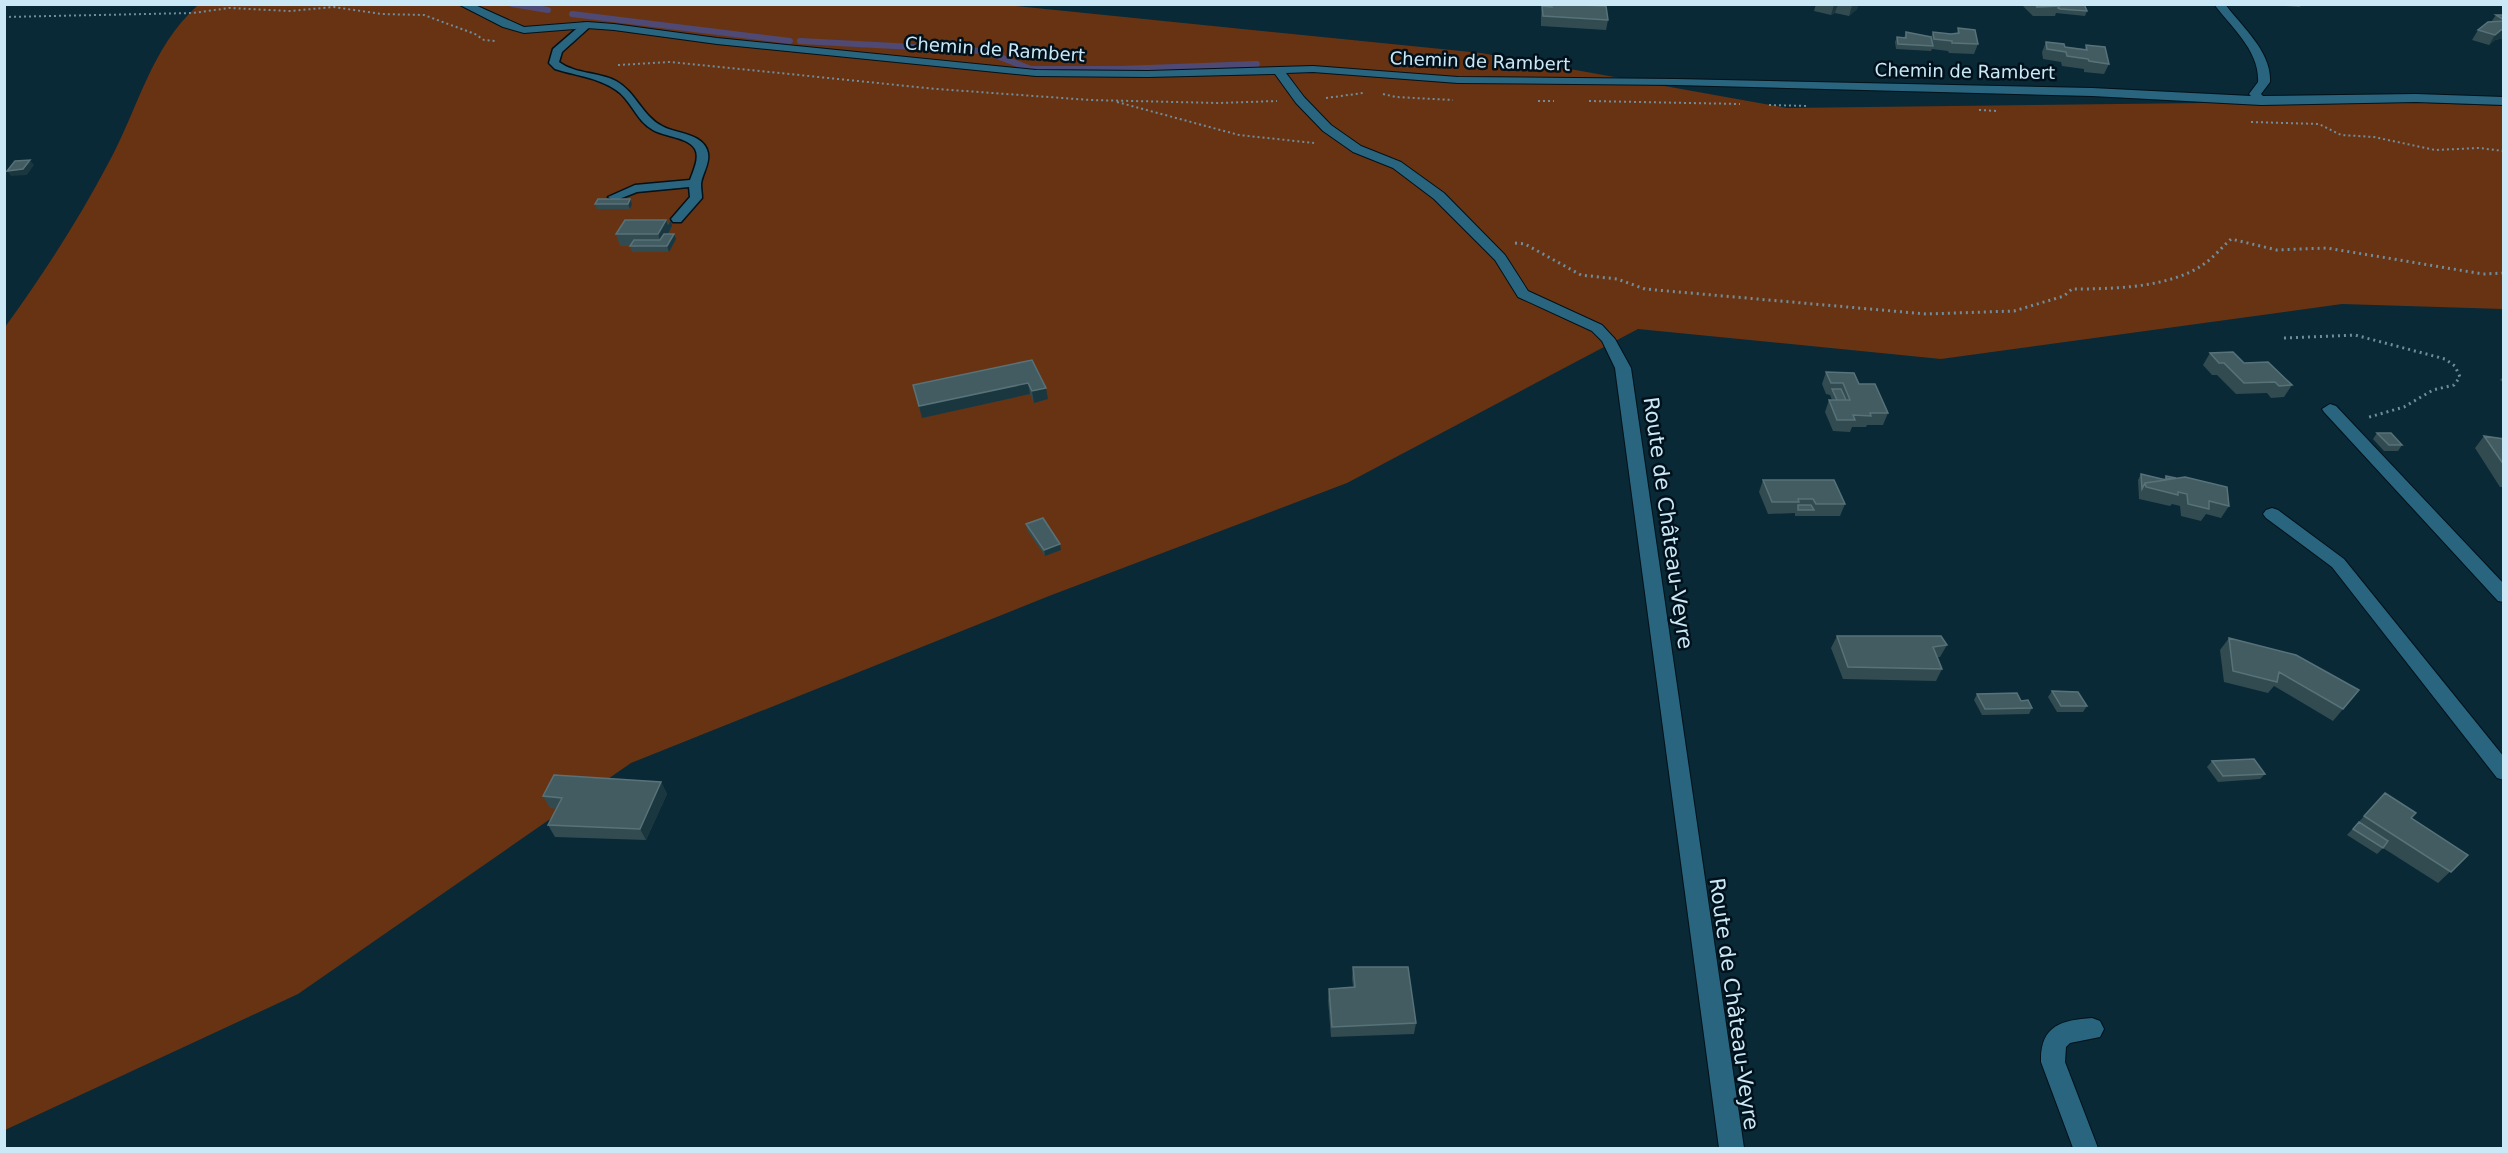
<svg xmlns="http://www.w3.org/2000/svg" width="2508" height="1153" viewBox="0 0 2508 1153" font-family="'DejaVu Sans',sans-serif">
<rect width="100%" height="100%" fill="#092937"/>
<path fill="#683312" d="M996,4L1481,53L1787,108L2373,101L2503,106V309L2342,304L1941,359L1638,329L1347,483L1049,596L631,763L298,994L5,1130V327C43,275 79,219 109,162C139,107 150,49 198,5Z"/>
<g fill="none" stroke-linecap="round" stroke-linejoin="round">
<path stroke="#4e4a75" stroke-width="6" d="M512,4L548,10
M572,14L790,41
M800,41L914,47
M934,49L984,51L1031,69H1120L1257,64"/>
<defs>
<path id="lane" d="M583,23L592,25L562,52L559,62C575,74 599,72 616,81C636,92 642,116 662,126C676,134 704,133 708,153C710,164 702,174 701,184C701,189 702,194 702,198L681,222H673L671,219L690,197L689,187L637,192L614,201L608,197L635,185L690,180C693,171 700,158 695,149C688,137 665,137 653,130C638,122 633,105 620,93C602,78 577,76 555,69L549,63L553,49Z"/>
<path id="street" d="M458,4H473L524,27L587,22L614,24L717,38L1036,70L1148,71L1313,66L1458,77L1676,79L2092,88L2251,96L2249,94L2258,82C2260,51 2231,27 2214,4H2225C2242,27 2272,52 2270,82L2261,94L2263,96L2416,94L2504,97V105L2416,102L2261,105L2092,96L1676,85L1458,83L1313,72L1286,73L1304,97L1331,125L1361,146L1401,162L1444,193L1505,255L1528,291L1602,325L1615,339L1631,368L1744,1148H1719L1615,368L1602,341L1592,331L1518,297L1495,260L1434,199L1393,168L1353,152L1323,131L1296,103L1275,74L1148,77L1036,76L717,44L614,30L587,28L524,33L503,27Z
M2330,404L2336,406L2504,584V602L2498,601L2324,412L2322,409Z
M2272,508L2278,510L2344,559L2504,757V780L2497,778L2332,567L2266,518L2263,514L2266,510Z
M2092,1018L2100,1021L2104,1029L2100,1037L2070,1043L2066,1047L2065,1062L2098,1148H2073L2041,1062C2040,1026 2061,1020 2092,1018Z"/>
</defs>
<use href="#lane" stroke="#011119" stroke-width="3"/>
<use href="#street" stroke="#011119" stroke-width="2"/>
<path stroke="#6f8d9c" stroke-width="2" stroke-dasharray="2 3" stroke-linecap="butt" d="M4,17L193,13L229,8L290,11L334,7L381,14L424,15L475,34L484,40L496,41
M618,65L670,62L937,89L1090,100L1218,103L1277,101
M1383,94L1396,97L1453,100
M1326,98L1363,93
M1538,101H1554
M1589,101L1740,104
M1117,102L1239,135L1314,143
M1769,105L1809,106
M1979,110L1998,111
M2251,122L2319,124L2341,135L2374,137L2435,150L2479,148L2504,151"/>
<path stroke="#6f8d9c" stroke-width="3" stroke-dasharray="2 4" stroke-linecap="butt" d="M1515,243L1525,244L1581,275L1617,279L1645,289L1926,314L2014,311L2064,296L2072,289C2112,289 2170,288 2204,264C2213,258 2222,247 2231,239L2277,250L2327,248L2483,274L2504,273
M2284,338L2355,335L2445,359L2455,366L2460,377L2454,385L2433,390L2404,407L2366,418"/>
<use href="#lane" fill="#29657f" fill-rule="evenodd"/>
<use href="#street" fill="#29657f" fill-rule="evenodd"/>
</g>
<path fill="#324b50" d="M1551,4L1608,20L1606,30L1541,26V16L1542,6L1551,7Z
M1816,4H1858L1857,9L1849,16L1835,13L1831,15L1814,11Z
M2017,4H2084L2087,11L2085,16L2056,13L2055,16H2033L2023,6Z
M2284,4H2301L2300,7L2285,6Z
M2496,15H2504V38L2495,40L2489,45L2472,40L2478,30L2491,22Z
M1958,28L1978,44L1974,54L1949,53L1948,51L1932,49L1931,51L1896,49L1895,42L1897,37L1904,38L1906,32L1931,37L1933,32L1951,34L1957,33Z
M2046,42L2065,47L2085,49L2086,45L2109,64L2104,74L2084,72V69L2062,66L2061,62L2043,59L2042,52Z
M630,199L632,204L630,209H597L595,204Z
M666,220L672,226L669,234L676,239L669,252H632L630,246H620L616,234Z
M2210,353L2244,363L2292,385L2284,397L2271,398L2267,393L2236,394L2217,375H2212L2203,365Z
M1032,360L1048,399L1034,403L1030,394L922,418L913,385Z
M1826,372L1859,384L1888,413L1883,425H1867L1866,427H1852L1850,432L1833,431L1825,412L1829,400H1832L1830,395L1826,394L1822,384Z
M2504,376V383L2500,380Z
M2377,433L2402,445L2398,451H2384L2373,439Z
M2484,436L2504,439V487H2500L2475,448Z
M2141,474L2164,479L2166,476L2229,506L2221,518L2206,514L2201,521L2181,516L2180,506L2172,504L2170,506L2139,499L2138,480Z
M1763,480L1845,504L1840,516H1795V513L1768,514L1759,492Z
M1026,524L1061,550L1045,556L1027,530Z
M1837,636L1947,645L1940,657H1938L1942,669L1936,681L1843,679L1831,648Z
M2229,638L2359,690L2333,721L2274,686L2268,693L2224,682L2220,650Z
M2052,691L2087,706L2083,712H2057L2048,697Z
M1977,694L2021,701L2032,708L2029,714L1982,715L1974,700Z
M2212,761L2265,774L2260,779L2218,782L2207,767Z
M661,782L667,794L646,840L555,837L548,825L557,809L550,808L543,796Z
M2385,793L2411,818L2468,855L2438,883L2383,848L2377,854L2347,835Z
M1353,967L1416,1023L1414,1034L1331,1037L1328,1000L1329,989L1353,987L1352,978Z"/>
<path fill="#1a363e" d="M1836,4H1838L1835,13L1831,15L1834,5Z
M1854,4H1858L1857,9L1849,16L1852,6Z
M2504,29V38L2495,40L2489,45L2495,35L2501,30Z
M30,160L34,165L27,175L11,176L7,171Z
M630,199L632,204L630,209L628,204Z
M666,220L668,225L671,221L672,226L662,246L658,234Z
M674,234L676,239L669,252L667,246Z
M1028,383L1030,394L922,418L919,406Z
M1046,388L1048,399L1034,403L1032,391Z
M1060,544L1061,550L1045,556L1044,550Z
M661,782L667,794L646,840L640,829Z"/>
<path fill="#425c62" stroke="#587279" stroke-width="1.5" d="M1551,4L1606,6L1608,20L1543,16L1542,6L1552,7Z
M2035,4H2057L2059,6L2037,7Z
M2057,4H2084L2087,11L2060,9L2058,8L2059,6Z
M2496,15H2504V20Z
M2504,21V29L2501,30L2495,35L2478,30L2488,22Z
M1958,28L1975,30L1978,44L1952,43V41L1934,39L1933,32L1951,34L1959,33Z
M1906,32L1931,37L1933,46L1898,44L1897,37L1906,38Z
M2046,42L2064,44L2065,47L2087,50L2086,45L2105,47L2109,64L2089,61L2088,59L2067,56L2066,52L2047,49Z
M30,160L23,169L7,171L15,161Z
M598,199H630L628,204H595Z
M625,220H666L658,234H616Z
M664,234H674L667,246H630L634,240H660Z
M2233,352L2244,363L2268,362L2292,385L2279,386L2275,382L2244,383L2224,363H2219L2210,353Z
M1032,360L1046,388L1032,391L1028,383L919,406L913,385Z
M1826,372L1854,373L1859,384H1875L1888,413H1870L1871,416L1853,415L1855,420H1837L1829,400H1850L1843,383H1831Z
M1832,389H1841L1846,400H1837Z
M2377,433H2391L2402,445H2389Z
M2484,436L2504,439V465Z
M2141,474L2166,480L2145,483L2142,489Z
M2166,476L2176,478L2166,479Z
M2185,477L2227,487L2229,506L2209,501V509L2188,504L2187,494L2178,492V495L2146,487L2145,483Z
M1763,480H1834L1845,504H1816L1813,499H1798L1799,502H1772Z
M1798,505H1811L1814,510H1798Z
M1043,518L1060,544L1044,550L1026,524Z
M1837,636H1941L1947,645L1933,647L1942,669L1848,667Z
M2229,638L2296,655L2359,690L2343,709L2279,672L2277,682L2233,671Z
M2052,691L2078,692L2087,706H2061Z
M2017,693L2021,701L2028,700L2032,708L1985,709L1977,694Z
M2254,759L2265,774L2223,776L2212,761Z
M554,775L661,782L640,829L548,825L562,798L543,796Z
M2385,793L2416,813L2411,818L2468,855L2451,872L2364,816Z
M2359,822L2388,841L2383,848L2353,829Z
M1353,967H1408L1416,1023L1332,1027L1329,989L1355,987Z"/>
<g text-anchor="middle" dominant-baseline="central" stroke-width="5" stroke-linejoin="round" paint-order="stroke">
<g font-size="18" fill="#cbe8f7" stroke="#00111b">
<text transform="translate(995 49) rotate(4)">Chemin de Rambert</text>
<text transform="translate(1480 61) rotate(2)">Chemin de Rambert</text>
<text transform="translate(1965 71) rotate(1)">Chemin de Rambert</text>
</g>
<g font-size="21" fill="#cbe8f7" stroke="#00111b">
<text transform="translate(1668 523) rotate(82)">Route de Château-Veyre</text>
<text transform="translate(1734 1004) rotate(82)">Route de Château-Veyre</text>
</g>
</g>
<rect width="2508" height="1153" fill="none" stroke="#cbe8f7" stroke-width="12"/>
</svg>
